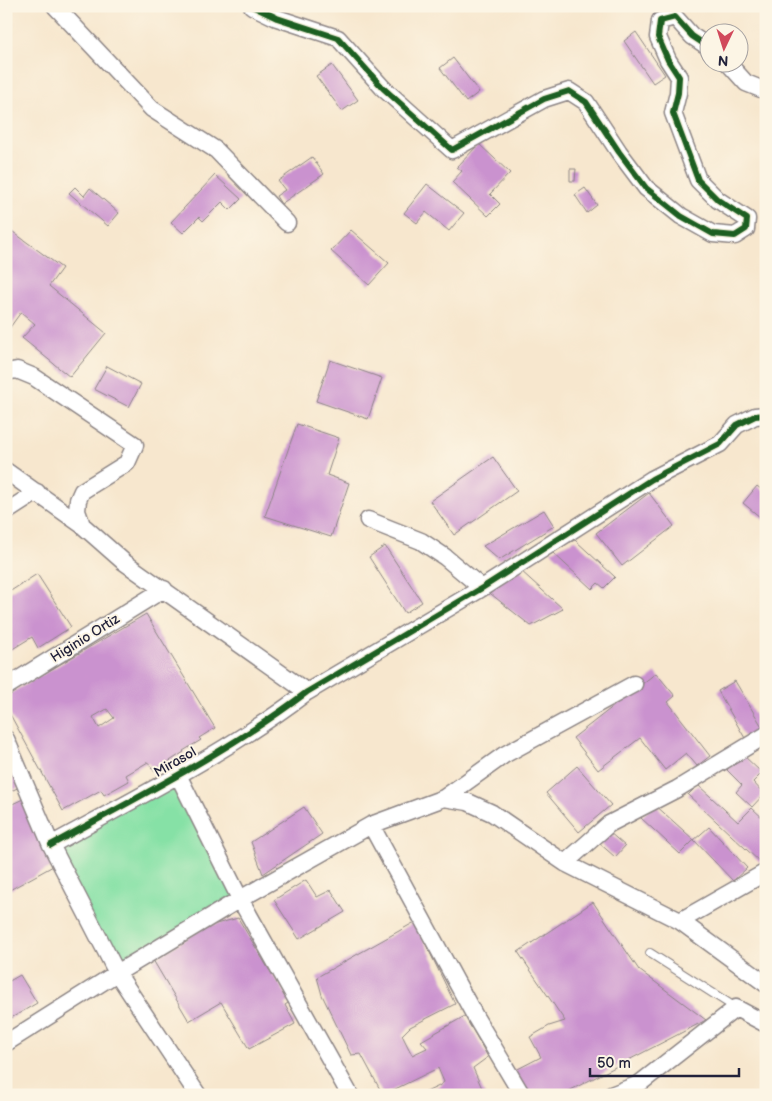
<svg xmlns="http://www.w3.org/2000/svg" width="772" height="1101" viewBox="0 0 772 1101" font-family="'Balsamiq Sans',sans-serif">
<rect width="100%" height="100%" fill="#fcf5e5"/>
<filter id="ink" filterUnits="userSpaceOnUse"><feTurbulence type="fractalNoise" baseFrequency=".02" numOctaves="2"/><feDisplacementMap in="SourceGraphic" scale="10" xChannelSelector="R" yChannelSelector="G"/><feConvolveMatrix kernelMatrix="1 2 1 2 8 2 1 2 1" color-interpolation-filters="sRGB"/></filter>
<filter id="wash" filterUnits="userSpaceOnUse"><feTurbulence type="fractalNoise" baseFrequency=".0096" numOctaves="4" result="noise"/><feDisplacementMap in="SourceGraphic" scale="20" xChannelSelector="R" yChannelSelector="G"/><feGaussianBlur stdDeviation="1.12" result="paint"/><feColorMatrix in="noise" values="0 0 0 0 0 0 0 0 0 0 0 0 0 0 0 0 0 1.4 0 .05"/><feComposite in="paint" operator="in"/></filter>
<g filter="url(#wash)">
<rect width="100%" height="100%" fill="#f7e7ce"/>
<path fill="#86e1a6" stroke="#548270" d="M178,775L240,899L117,973L51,845Z"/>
<g id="blocks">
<path fill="#ca92cf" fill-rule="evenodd" d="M636,32L665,75L653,83L624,41Z
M453,58L479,92L466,102L440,68Z
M332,65L358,100L342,111L316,76Z
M479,144L510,173L490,194L500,204L488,216L452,182L462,171L457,167Z
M312,157L324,174L281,204L276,196L285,190L278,181Z
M570,169H576L575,181H570Z
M215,175L241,199L230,210L222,202L203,221L199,217L183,233L171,222Z
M427,184L464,213L449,231L426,212L417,223L404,213Z
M75,187L84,196L90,188L119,213L108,226L69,193Z
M585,188L597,205L587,213L575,195Z
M9,229L62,268L49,286L106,333L70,377L22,338L35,324L21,312L6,333V232Z
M351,230L389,263L369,285L331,251Z
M330,360L382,378L368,419L316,401Z
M107,366L141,384L129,407L94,389Z
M297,424L339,438L327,475L349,483L331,537L265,516Z
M493,457L517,491L454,535L430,501Z
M757,486L766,493V522L743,503Z
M649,493L674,526L622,566L596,533Z
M544,510L554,526L499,560L483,546Z
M575,540L615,577L604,588L598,583L592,589L551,551Z
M385,546L422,602L405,613L369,557Z
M520,570L563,609L531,626L486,590Z
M37,574L71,627L38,648L32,637L6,653V594Z
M146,614L215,728L199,738L201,740L183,751L184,752L154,771L148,762L126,775L129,781L104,795L101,790L63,811L6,707V696ZM107,709L114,718L99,728L93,717Z
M656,673L675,696L668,702L710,756L697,766L686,753L665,770L640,738L598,770L573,738Z
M735,681L764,730L746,740L718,691Z
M742,754L762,773L753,782L764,794L752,807L736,792L742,785L727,770Z
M8,763L20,787L6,793V764Z
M577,766L611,805L579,832L546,793Z
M698,785L738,822L752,808L766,821V856L760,862L688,795Z
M23,799L55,865L6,892V807Z
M654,804L694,840L709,827L747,868L733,881L694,840L680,854L641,818Z
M304,807L322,834L263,874L251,842Z
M608,831L625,846L615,857L598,842Z
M306,880L317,897L331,890L345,912L299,939L274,900Z
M593,902L639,970L706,1020L561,1095H526L514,1071L541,1057L530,1037L549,1026L565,1021L518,952Z
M238,918L268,968L291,1001L285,1005L295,1024L249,1049L221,1002L189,1021L153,960L205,927Z
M415,922L455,1004L410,1027L402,1035L412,1055L427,1048L421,1041L465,1016L488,1057L473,1068L485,1095H420L439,1086L444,1082L438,1068L383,1095L361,1054L351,1055L322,995L317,977Z
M20,975L37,1003L6,1021V983Z"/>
</g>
</g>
<g filter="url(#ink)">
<use href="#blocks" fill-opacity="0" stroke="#8c8484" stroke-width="1"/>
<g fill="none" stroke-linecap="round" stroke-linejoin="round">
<defs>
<path id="lane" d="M650,953L736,1008"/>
<path id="street" d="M55,6L152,109L216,150L287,223
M252,6L277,18L338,38L383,88L452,150L544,99L569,91L586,102L619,152L646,188L681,216L713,234L735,236L746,229L747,219L718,200L698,180L673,113L678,93L679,77L668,60L658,37L660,21L675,17L692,36L710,48
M727,62L746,83L766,91
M6,372L17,370L34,377L135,445L127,463L82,491L78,500L77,511L82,525
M6,471L82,525L124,562L307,692
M6,512L37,492
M368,520L421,541L445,557L482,588
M634,684L504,755L444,798L468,802L492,813L565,863L680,921L766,984
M6,687L164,589
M6,739L51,845L117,973L198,1095
M178,775L240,899L350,1095
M371,825L476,1018L522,1095
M51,845C138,797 228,752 307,692L482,588L652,479L720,444L737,425L755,416L766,415
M565,863L609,824L677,789L766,735
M680,921L766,872
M6,1043L117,973L240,899L371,825L444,798
M611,1095L639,1084L736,1008L766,1024"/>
</defs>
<use href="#lane" stroke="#8c8484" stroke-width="10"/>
<use href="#street" stroke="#8c8484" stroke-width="19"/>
<use href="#lane" stroke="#fff" stroke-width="8"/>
<use href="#street" stroke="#fff" stroke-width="16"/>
<defs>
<path id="cycleway" d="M252,6L277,18L338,38L383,88L452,150L544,99L569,91L586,102L619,152L646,188L681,216L713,234L735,236L746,229L747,219L718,200L698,180L673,113L678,93L679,77L668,60L658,37L660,21L675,17L692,36L710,48
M51,845C138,797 228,752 307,692L482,588L652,479L720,444L737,425L755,416L766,415"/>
</defs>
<use href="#cycleway" stroke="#fcf5e5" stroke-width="9"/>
<use href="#cycleway" stroke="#1b5e20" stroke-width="6"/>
</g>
</g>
<g text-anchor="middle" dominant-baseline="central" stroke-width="4" stroke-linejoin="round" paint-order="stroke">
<g font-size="14" fill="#22223b" stroke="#fcf5e5">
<text transform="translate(85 638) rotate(-32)">Higinio Ortiz</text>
<text transform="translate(175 762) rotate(-30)">Mirasol</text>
</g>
</g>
<rect width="772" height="1101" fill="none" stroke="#fcf5e5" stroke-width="25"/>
<g transform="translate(724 48) rotate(184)"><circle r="24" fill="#fcf5e5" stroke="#a5a1a1"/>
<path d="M0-4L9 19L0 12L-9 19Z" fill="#d1495b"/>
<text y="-8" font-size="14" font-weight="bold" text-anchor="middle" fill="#22223b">N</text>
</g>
<path d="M590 1068v8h149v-8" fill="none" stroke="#22223b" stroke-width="2.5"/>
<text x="597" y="1068" font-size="15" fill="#22223b" stroke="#fcf5e5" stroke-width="4" paint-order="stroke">50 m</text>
</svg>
